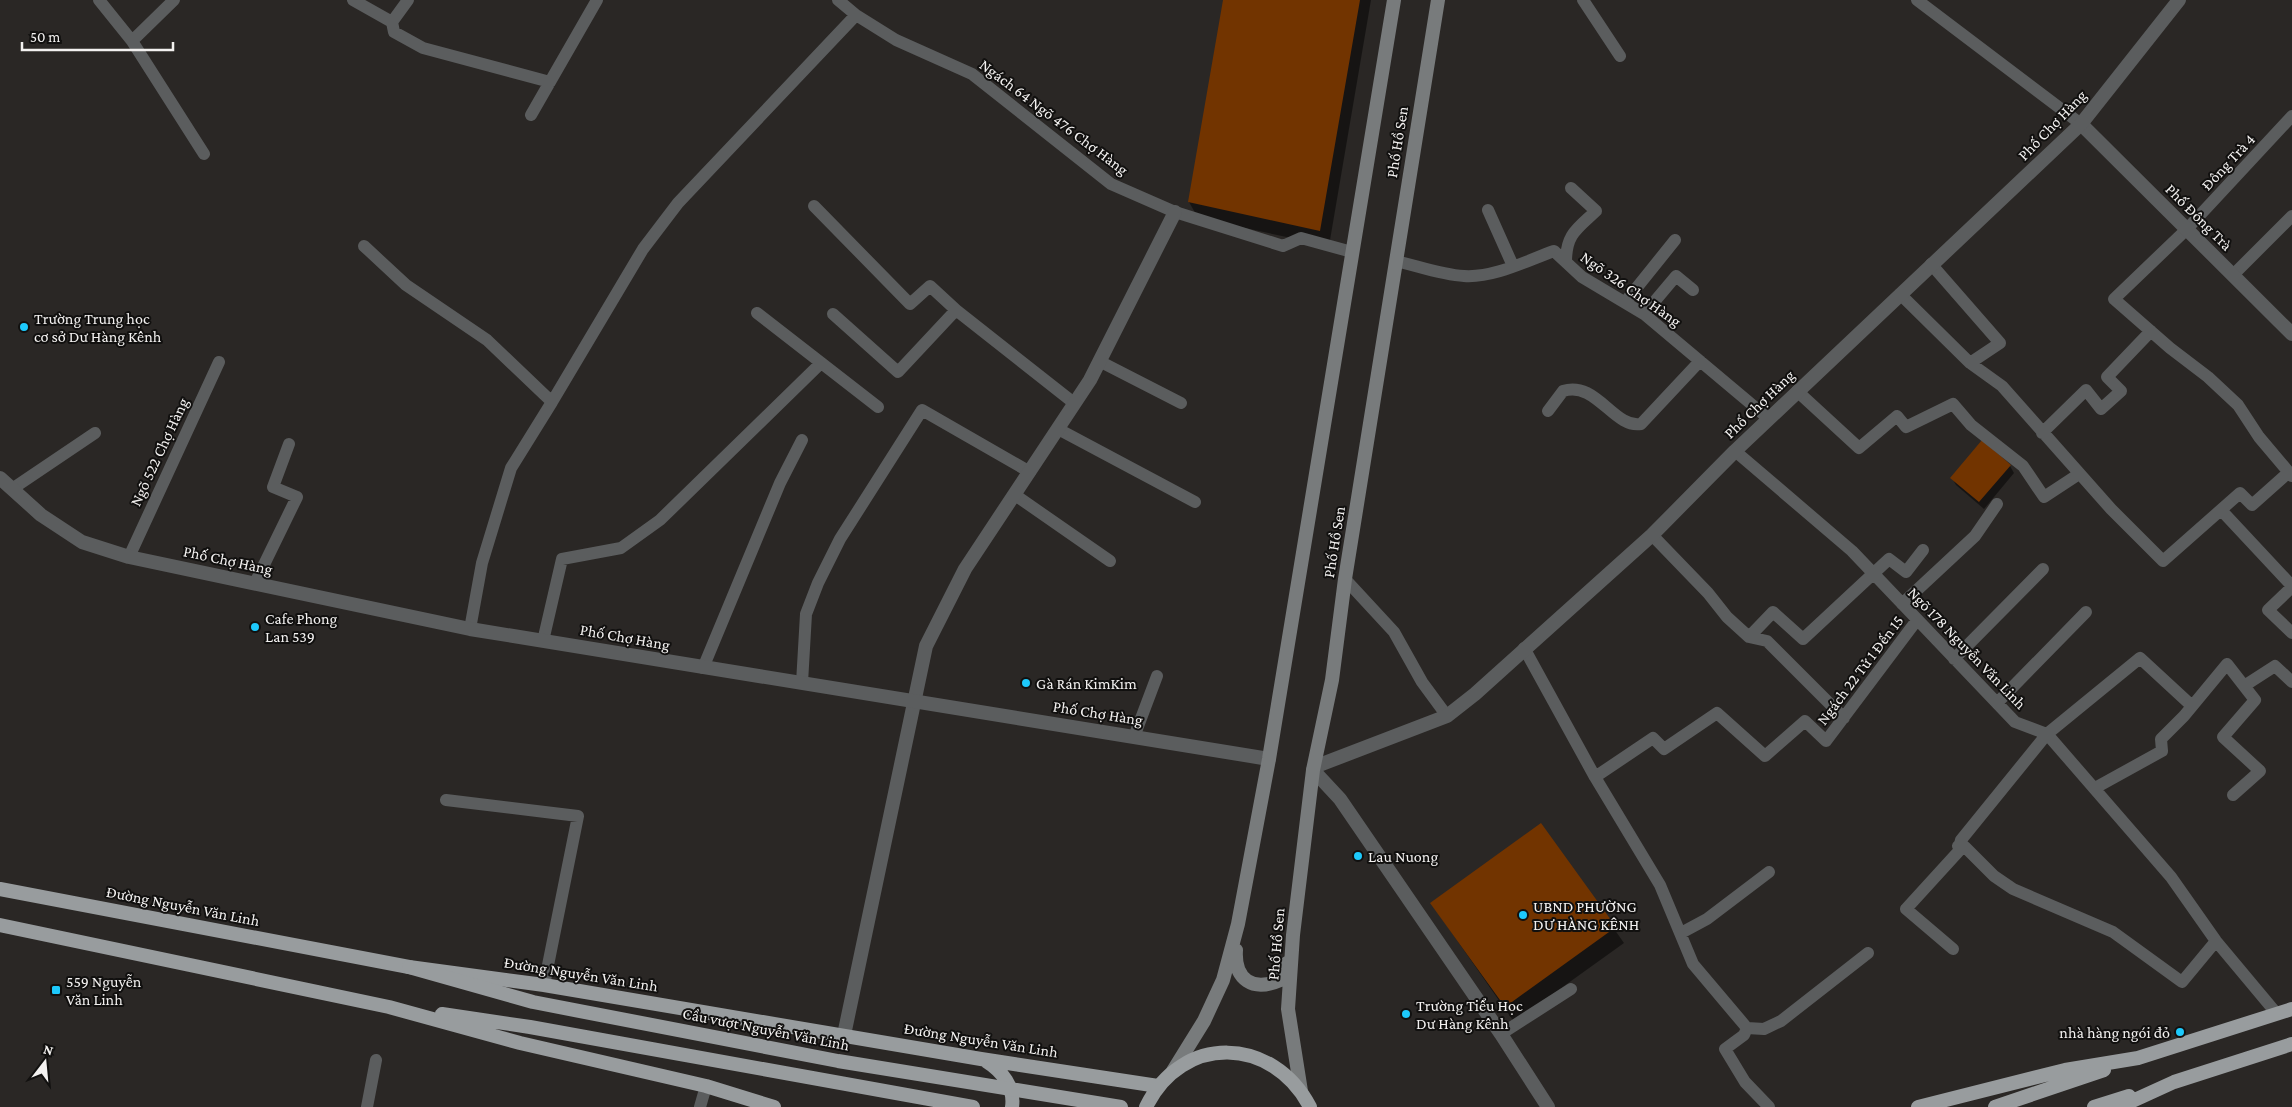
<svg xmlns="http://www.w3.org/2000/svg" width="2292" height="1107" viewBox="0 0 2292 1107" font-family="'Crimson Pro',serif">
<rect width="100%" height="100%" fill="#2a2725"/>
<path fill="#0007" d="M1224,0H1371L1329,246L1198,218L1189,202Z
M2010,466L2014,473L1984,509L1956,485L1952,478Z
M1541,825L1624,943L1514,1022L1431,903Z"/>
<path fill="#723400" d="M1223,0H1360L1320,231L1188,202Z
M1982,440L2011,465L1979,502L1950,478Z
M1541,823L1616,927L1505,1007L1430,903Z"/>
<g fill="none" stroke-linecap="round" stroke-linejoin="round">
<path stroke="#5b5d5e" stroke-width="12" d="M99,0L132,41L204,154
M353,0L392,22L394,32L423,48L550,82
M838,0L856,15L896,40L972,74L1111,184L1175,212L1283,246L1301,238L1352,252
M1583,0L1620,56
M1917,0L2081,124
M392,22L408,0
M132,41L174,0
M531,115L597,0
M2292,116L2187,229L2114,299L2170,348L2208,377L2238,405L2259,437L2292,476
M814,206L910,304L930,286L956,310
M1488,210L1513,266
M364,246L406,285L487,340L552,402L511,468L482,563L470,629
M1396,261C1418,266 1441,275 1464,276C1494,278 1526,261 1554,251L1582,277L1644,314L1769,419
M1566,262C1566,234 1577,229 1596,211L1571,188
M1931,264L2000,343L1970,363
M2233,275L2292,216
M1900,294L1970,363L2002,386L2111,509L2163,561L2240,493L2252,505L2289,472
M1626,301L1675,240
M757,313L878,407
M833,314L898,372L956,310L1074,403
M1644,314L1676,276L1693,290
M1099,361L1181,403
M1797,391L1859,448L1897,416L1906,427L1953,404L1971,425L2023,466L2044,497L2079,474
M552,402L643,249L678,203L856,15
M1548,411L1563,391C1596,380 1614,429 1641,424L1700,361
M1058,429L1195,502
M2042,433L2086,390L2101,409L2121,391L2107,377L2151,331
M1735,451L1852,551L2015,722L2047,734L2171,877L2216,941L2277,1014
M12,489L95,433
M1015,495L1110,561
M2221,510L2292,586
M1652,535L1708,593L1727,617L1749,637L1767,641L1844,718
M129,557L219,362
M1345,579L1394,632L1422,682L1447,716
M255,583L297,497L273,487L289,444
M2292,587L2268,610L2292,633
M1902,604L1975,536L1997,504
M1749,637L1773,612L1803,639L1889,559L1906,572L1923,550
M543,641L562,559L621,548L660,520L821,363
M1524,648L1595,777L1660,885L1693,964L1747,1028L1764,1029L1781,1021L1868,953
M1954,659L2043,569
M703,668L780,483L802,440
M802,683L806,614L818,583L840,539L922,410L1030,472
M2244,686L2275,666L2292,682
M1997,703L2086,612
M1134,737L1157,676
M1595,777L1653,738L1664,749L1717,713L1765,756L1805,721L1826,741L1917,620
M2095,788L2162,751L2161,739L2184,716L2227,664L2255,700L2223,737L2260,771L2233,795
M446,800L578,816L544,985
M1958,846L1965,847L1994,876L2013,889L2113,932L2182,982L2216,941
M1681,933L1707,919L1769,872
M1953,949L1906,909L1958,852L1961,840L2047,734L2140,658L2192,706
M1747,1028L1744,1035L1725,1049L1745,1082L1769,1107
M1501,1034L1571,989
M367,1107L376,1060
M700,1107L706,1086"/>
<path stroke="#5b5d5e" stroke-width="14" d="M2081,124L2292,334
M1313,770L1340,799L1501,1034L1548,1107
M844,1035L926,646L965,569L1090,380L1175,212"/>
<path stroke="#5b5d5e" stroke-width="14" d="M0,478L41,515L82,542L129,557L470,629L1269,759
M1314,767L1447,716L1475,694L1652,535L1735,451L2081,124L2179,0"/>
<path stroke="#787b7c" stroke-width="14" d="M1236,950C1234,980 1253,992 1280,980L1287,963
M1173,1071L1204,1021L1223,980L1238,924L1269,759L1394,0
M1301,1091L1288,1009L1293,935L1313,770L1332,680L1345,579L1438,0"/>
<path stroke="#989c9e" stroke-width="14" d="M0,889L409,967L544,985L981,1059L1158,1086
M0,925L389,1007L520,1043L706,1086L774,1107
M442,1014L530,1027L973,1107
M986,1061C1002,1071 1015,1087 1012,1107
M1146,1107C1182,1033 1273,1036 1310,1107
M1918,1107L2065,1070L2138,1058L2292,1009
M1995,1107L2104,1070
M2094,1107L2129,1096
M2119,1107L2174,1082L2292,1044"/>
<path stroke="#989c9e" stroke-width="14" d="M409,967L533,1002L838,1061L1121,1107"/>
</g>
<g fill="#1dc9fc" stroke="#11100f" stroke-width="2">
<circle cx="24" cy="327" r="5"/>
<circle cx="255" cy="627" r="5"/>
<circle cx="1026" cy="683" r="5"/>
<circle cx="1358" cy="856" r="5"/>
<circle cx="1523" cy="915" r="5"/>
<rect x="51" y="985" width="10" height="10" rx="2.5"/>
<circle cx="1406" cy="1014" r="5"/>
<circle cx="2180" cy="1032" r="5"/>
</g>
<g text-anchor="middle" dominant-baseline="central" stroke-width="4" stroke-linejoin="round" paint-order="stroke">
<g font-size="16" fill="#f3f1f0" stroke="#11100f">
<text transform="translate(1054 117) rotate(37)">Ngách 64 Ngõ 476 Chợ Hàng</text>
<text transform="translate(2052 125) rotate(-46)">Phố Chợ Hàng</text>
<text transform="translate(1397 142) rotate(-81)">Phố Hồ Sen</text>
<text transform="translate(2228 162) rotate(-47)">Đông Trà 4</text>
<text transform="translate(2199 217) rotate(45)">Phố Đông Trà</text>
<text transform="translate(1631 289) rotate(35)">Ngõ 326 Chợ Hàng</text>
<text transform="translate(1759 404) rotate(-44)">Phố Chợ Hàng</text>
<text transform="translate(159 452) rotate(-65)">Ngõ 522 Chợ Hàng</text>
<text transform="translate(1334 542) rotate(-81)">Phố Hồ Sen</text>
<text transform="translate(228 560) rotate(12)">Phố Chợ Hàng</text>
<text transform="translate(625 637) rotate(10)">Phố Chợ Hàng</text>
<text transform="translate(1967 648) rotate(46)">Ngõ 178 Nguyễn Văn Linh</text>
<text transform="translate(1860 670) rotate(-53)">Ngách 22 Tử 1 Đến 15</text>
<text transform="translate(1098 713) rotate(9)">Phố Chợ Hàng</text>
<text transform="translate(183 906) rotate(11)">Đường Nguyễn Văn Linh</text>
<text transform="translate(1276 944) rotate(-85)">Phố Hồ Sen</text>
<text transform="translate(581 974) rotate(9)">Đường Nguyễn Văn Linh</text>
<text transform="translate(766 1029) rotate(11)">Cầu vượt Nguyễn Văn Linh</text>
<text transform="translate(981 1040) rotate(9)">Đường Nguyễn Văn Linh</text>
</g>
<g font-size="16" fill="#f3f1f0" stroke="#11100f" text-anchor="start">
<text x="34" y="318">Trường Trung học<tspan x="34" dy="18">cơ sở Dư Hàng Kênh</tspan></text>
<text x="265" y="618">Cafe Phong<tspan x="265" dy="18">Lan 539</tspan></text>
<text x="1036" y="683">Gà Rán KimKim</text>
<text x="1368" y="856">Lau Nuong</text>
<text x="1533" y="906">UBND PHƯỜNG<tspan x="1533" dy="18">DƯ HÀNG KÊNH</tspan></text>
<text x="66" y="981">559 Nguyễn<tspan x="66" dy="18">Văn Linh</tspan></text>
<text x="1416" y="1005">Trường Tiểu Học<tspan x="1416" dy="18">Dư Hàng Kênh</tspan></text>
<text x="2170" y="1032" text-anchor="end">nhà hàng ngói đỏ</text>
</g>
</g>
<g transform="translate(45 1062) rotate(16)" stroke="#11100f" stroke-width="4" paint-order="stroke">
<path d="M0-4L9 19L0 12L-9 19Z" fill="#f3f1f0"/>
<text y="-8" font-size="14" font-weight="bold" text-anchor="middle" fill="#f3f1f0">N</text>
</g>
<path d="M22 42v8h151v-8" fill="none" stroke="#f3f1f0" stroke-width="2.5"/>
<text x="30" y="42" font-size="15" fill="#f3f1f0" stroke="#11100f" stroke-width="4" paint-order="stroke">50 m</text>
</svg>
